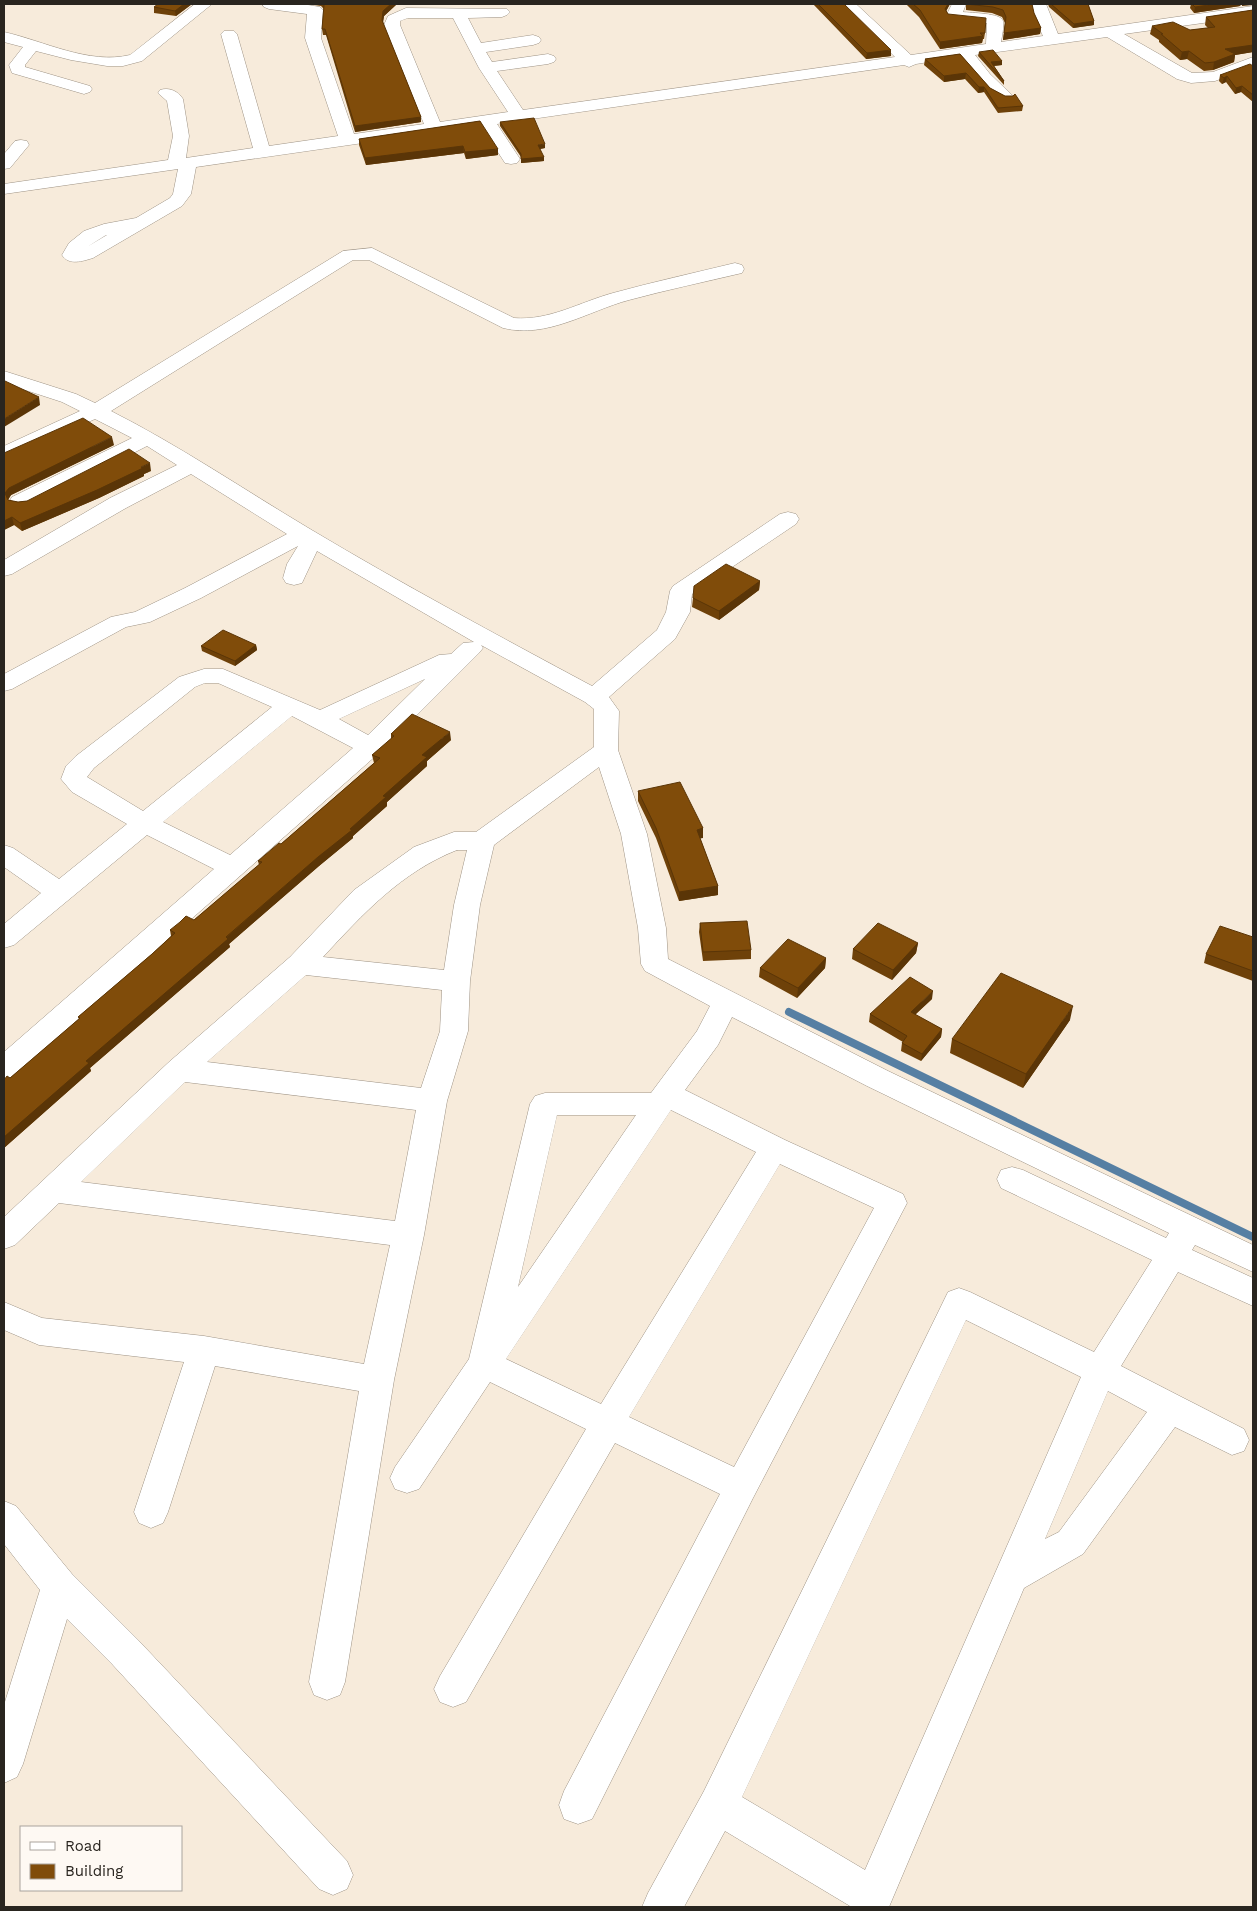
<svg xmlns="http://www.w3.org/2000/svg" width="1257" height="1911" viewBox="0 0 1257 1911" font-family="'Work Sans',sans-serif">
<rect width="100%" height="100%" fill="#f7ebdb"/>
<g fill="none" stroke-linecap="round" stroke-linejoin="round">
<path stroke="#567fa3" stroke-width="8" d="M789,1012L1253,1237"/>
<defs>
<path id="minor" d="M195,4H212L142,61L123,66H107L71,60L36,51L25,65V67L90,86L92,89L90,92L84,94L12,73L9,65L23,47L4,42V32C44,41 89,65 130,55Z
M262,4H302L320,7L323,10L321,38L354,134L424,124L384,25L388,16L406,8L507,9L510,12L507,15L502,17L468,18L481,43L533,35L539,37L541,40L539,43L533,45L486,52L492,62L548,54L554,56L556,59L554,62L548,64L497,71L523,110L895,57L841,4H856L911,55L986,44L987,23L949,19L946,16L952,4H966L963,12C971,13 1001,13 1003,21C1004,27 1002,36 1001,42L1043,36L1035,19L1032,4H1046L1058,34L1253,6V16L1124,34L1192,73L1213,72L1253,57V67L1215,81L1191,83L1177,79L1107,37L975,55L990,74L1014,97L1012,100C994,105 971,71 960,57L916,64L909,67L904,65L497,124L520,159L517,163L511,164L505,163L481,126L196,167L191,194L182,206L93,258C83,261 69,266 62,255L69,243L84,231L104,224L136,218L170,198L173,194L178,169L4,194V184L168,160L173,136L167,101L158,93L160,90C169,87 178,91 183,99L189,136L186,158L253,148L221,34L224,31H234L237,34L269,146L338,136L305,38L307,14L269,9L264,7ZM408,18H453L479,68L508,112L440,122L400,25V21ZM106,235H107L87,247Z
M21,140L27,141L29,145L10,168L4,169V154L15,141Z
M372,248L514,318C549,321 580,302 613,293C653,282 694,273 735,263L742,265L744,269L742,273C704,282 666,290 629,300C588,311 547,339 503,328L369,260H353L111,411C180,446 243,489 310,529C402,584 497,635 592,686L657,630L666,612L670,591L673,586L780,514L788,512L796,514L799,519L796,524L692,594L690,612L675,639L609,697L619,711L618,750L647,834L666,928L668,959L888,1071L1253,1245V1272L1195,1245L1192,1250L1253,1278V1306L1178,1272L1121,1366L1244,1429L1249,1440L1244,1451L1232,1455L1175,1427L1083,1554L1024,1588L889,1907H849L850,1906L725,1831L684,1907H642L648,1893L704,1791L948,1292L959,1288L970,1292L1094,1352L1152,1260L1001,1188L997,1179L1001,1170L1012,1167L1023,1170L1166,1238L1169,1233L867,1086L732,1017L718,1045L685,1090L785,1140L903,1194L907,1203L753,1498L592,1819L578,1824L564,1819L559,1805L564,1791L720,1494L615,1443L466,1702L453,1707L440,1702L434,1689L440,1676L586,1429L490,1382L419,1489L407,1493L395,1489L390,1478L395,1467L469,1359L530,1104L535,1096L545,1093H651L697,1031L710,1006L645,971L641,964L638,928L621,834L599,767L494,845L480,905L470,981L468,1031L447,1101L424,1235L394,1380L345,1682L340,1695L327,1700L314,1695L309,1682L359,1391L215,1366L168,1512L163,1523L151,1528L139,1523L134,1512L184,1362L39,1345L4,1330V1302L42,1318L204,1336L364,1364L390,1245L59,1203L15,1245L4,1249V1217L169,1062L290,957L354,890L414,847L454,832H476L594,747V709L585,702L481,645L483,648L479,653L379,753L14,1076L4,1079V1052L214,869L147,835L14,945L4,948V924L41,893L4,867V845L13,848L59,879L127,824L72,792L61,779L66,766L76,756L179,677L204,669H223L320,710L439,655L451,654L463,643L474,642L317,551L302,583L294,585L286,583L283,578L287,564L298,546L201,598L150,622L126,627L12,689L4,691V674L111,617L135,612L185,588L287,534L191,474L126,508L12,574L4,576V560L110,498L177,465L147,446L28,507L20,508L12,507L9,502L12,497L132,438L95,419L4,460V446L80,411L62,402L4,383V371L76,394L95,403L343,251ZM425,679L368,735L339,719ZM205,683H218L272,707L143,811L87,777L94,768L195,687ZM292,716L353,748L230,855L163,822ZM457,850H467L454,905L444,970L323,957C363,914 401,872 457,850ZM306,975L442,990L440,1031L421,1088L207,1062ZM185,1082L416,1110L395,1221L81,1182ZM671,1110L756,1152L601,1404L506,1359ZM557,1115H636L518,1287ZM780,1164L874,1208L734,1467L629,1417ZM966,1320L1081,1377L865,1870L742,1797ZM1108,1391L1147,1412L1059,1532L1045,1539Z
M4,1501L16,1506L72,1574L138,1640L347,1861L353,1875L347,1889L333,1895L319,1889L112,1664L67,1619L23,1764L17,1777L4,1783V1705L40,1590L4,1544Z"/>
</defs>
<use href="#minor" stroke="#9e9385" stroke-width="1"/>
<use href="#minor" fill="#fff" fill-rule="evenodd"/>
</g>
<path fill="#6e4109" d="M192,4L176,16L154,13V7Z
M308,4H397L384,16L383,23L421,117V122L355,132L326,35H323L322,29L324,9L321,6Z
M813,4H844L891,56L866,59Z
M906,4H950L946,11L948,14L985,33L984,39H983L982,43L940,49L919,17Z
M966,4H1032L1034,13L1041,28L1040,34L1003,40L1005,23L1002,17L992,13L966,10Z
M1048,4H1088L1094,21V25L1073,28L1049,7Z
M1191,4H1241L1240,6L1194,13L1190,8Z
M1253,10V52L1235,55L1234,62L1213,70L1204,71L1187,59L1180,60L1159,42V40L1150,34L1152,26L1190,30L1208,28L1205,25L1206,17Z
M979,52L1002,61V65L994,66L1004,81V85L978,56Z
M960,54L990,88L1023,106L1022,111L998,113L984,92L978,93L965,79L944,82L924,65L925,59Z
M1253,66V102L1241,92L1235,94L1226,82L1222,84L1219,81L1220,75Z
M480,121L498,155L466,159L464,153L366,165L359,145V139Z
M500,122L545,148L540,149L544,161L521,163V157L500,126Z
M114,445L11,495L8,500L18,502L27,501L151,471L144,474V476L99,498L22,531L14,525L4,530V453Z
M760,581L759,590L719,620L692,607L693,598Z
M256,645L257,650L235,666L202,651L201,646Z
M391,734L451,740L427,761V766L387,802V806L353,836V838L319,866L229,944L230,947L90,1068L91,1071L4,1148V1080L10,1078L79,1019L78,1017L152,954L171,936L170,930L194,920L259,865L258,861L281,844L374,763L372,755L391,739Z
M638,791L703,828V838H700L718,886V895L679,901L656,838L638,801Z
M700,923L751,950V959L703,961L699,932Z
M1253,937V981L1204,963L1206,954Z
M918,943L916,953L892,980L852,959L853,949Z
M826,958L825,968L797,998L759,977L760,968Z
M932,999L915,1015L942,1029L941,1037L921,1061L901,1051L902,1043L903,1042L869,1022L870,1014Z
M1070,1020L1023,1088L950,1053L952,1039Z"/>
<path fill="#5a3507" d="M184,4H192L176,16L175,11Z
M391,4H397L384,16L382,26V20L383,11Z
M948,4H950L944,15L945,9Z
M1215,4H1241L1240,6L1194,13L1195,7Z
M1242,4H1253V5L1242,6Z
M1094,21V25L1073,28L1074,24Z
M1041,28L1040,34L1003,40L1004,33Z
M983,36L982,43L940,49V42Z
M1253,45V52L1235,55L1234,62L1213,70L1214,62L1225,49Z
M891,50V56L866,59L867,53Z
M1189,51L1187,59L1180,60L1182,52Z
M1002,61V65L991,66V62Z
M966,73L965,79L944,82V76Z
M1227,76L1226,82L1222,84L1224,78Z
M1242,86L1241,92L1235,94L1236,88Z
M979,87H984V92L978,93Z
M421,117V122L355,132V126Z
M545,144V148L539,149L538,145Z
M463,146L464,153L366,165L365,158Z
M498,149V155L466,159L465,152Z
M544,157V161L521,163V159Z
M39,397L40,405L4,427V419Z
M112,437L114,445L11,495L7,501L5,493L9,488Z
M150,463L151,471L144,474V476L99,498L22,531L20,523Z
M12,517L14,525L4,530V521Z
M760,581L759,590L719,620V611Z
M256,645L257,650L235,666V661Z
M450,732L451,740L427,761V766L387,802V806L353,836V838L319,866L229,944L230,947L90,1068L91,1071L4,1148V1137L86,1061L350,829L383,796L422,755Z
M703,828V838L697,839V830Z
M718,886V895L679,901V892Z
M918,943L916,953L892,980L893,970Z
M826,958L825,968L797,998L798,988Z
M933,991L932,999L909,1020L911,1012Z
M1073,1006L1070,1020L1023,1088L1026,1074Z
M942,1029L941,1037L921,1061L922,1054Z"/>
<path fill="#804c0a" stroke="#5a3507" d="M158,4H184L175,11L154,7Z
M324,4H391L383,11L382,20L421,117L355,126L325,29H322L324,5Z
M818,4H844L891,50L867,53Z
M913,4H948L945,9L948,14L986,18L985,33H980L983,36L940,42L920,10Z
M966,4H1032L1034,13L1041,28L1004,33L1006,17L1003,10L993,7Z
M1051,4H1088L1094,21L1074,24Z
M1192,4H1215L1195,7Z
M1253,10V45L1225,49L1235,54L1214,62L1205,63L1189,51L1182,52L1161,34H1163L1152,26L1173,22L1190,30L1215,27L1206,17Z
M993,50L1002,61L991,62L1004,81L979,52Z
M960,54L990,88L1005,96H1013L1015,94L1023,106L998,108L984,87H979L966,73L944,76L925,59Z
M1250,64L1253,66V95L1242,86L1236,88L1227,76L1224,78L1220,75Z
M534,118L545,144L538,145L544,157L521,159V154L500,122Z
M480,121L498,149L465,152L463,146L365,158L359,139Z
M5,381L39,397L4,419V382Z
M83,418L112,437L9,488L5,493L8,500L18,502L27,501L129,449L150,463L141,467L143,468L97,490L20,523L12,517L4,521V453Z
M726,564L760,581L719,611L693,598L694,586Z
M223,630L256,645L235,661L201,646Z
M412,714L450,732L422,755L427,757L383,796L386,797L350,829L352,830L318,857L226,937L228,939L86,1061L89,1063L4,1137V1080L7,1076L10,1078L80,1018L78,1017L152,954L175,933L170,930L180,922L186,916L194,920L262,862L258,861L279,843L281,844L380,758L372,755L394,736L391,734Z
M680,782L703,828L697,830L718,886L679,892L656,828L638,791Z
M747,921L751,950L703,952L700,923Z
M878,923L918,943L893,970L853,949Z
M1220,926L1253,937V971L1206,954Z
M788,939L826,958L798,988L760,968Z
M1001,973L1073,1006L1026,1074L952,1039Z
M910,977L933,991L911,1012L942,1029L922,1054L902,1043L907,1036L870,1014Z"/>
<rect width="1257" height="1911" fill="none" stroke="#29251f" stroke-width="10"/>
<rect x="20" y="1826" width="162" height="65" fill="#fef9f3" stroke="#a9a49e"/>
<rect x="30" y="1842" width="25" height="8" fill="#ffffff" stroke="#a9a49e"/>
<text x="65" y="1851" font-size="15" fill="#29251f">Road</text>
<rect x="30" y="1864" width="25" height="15" fill="#804c0a" stroke="#a9a49e"/>
<text x="65" y="1876" font-size="15" fill="#29251f">Building</text>
</svg>
